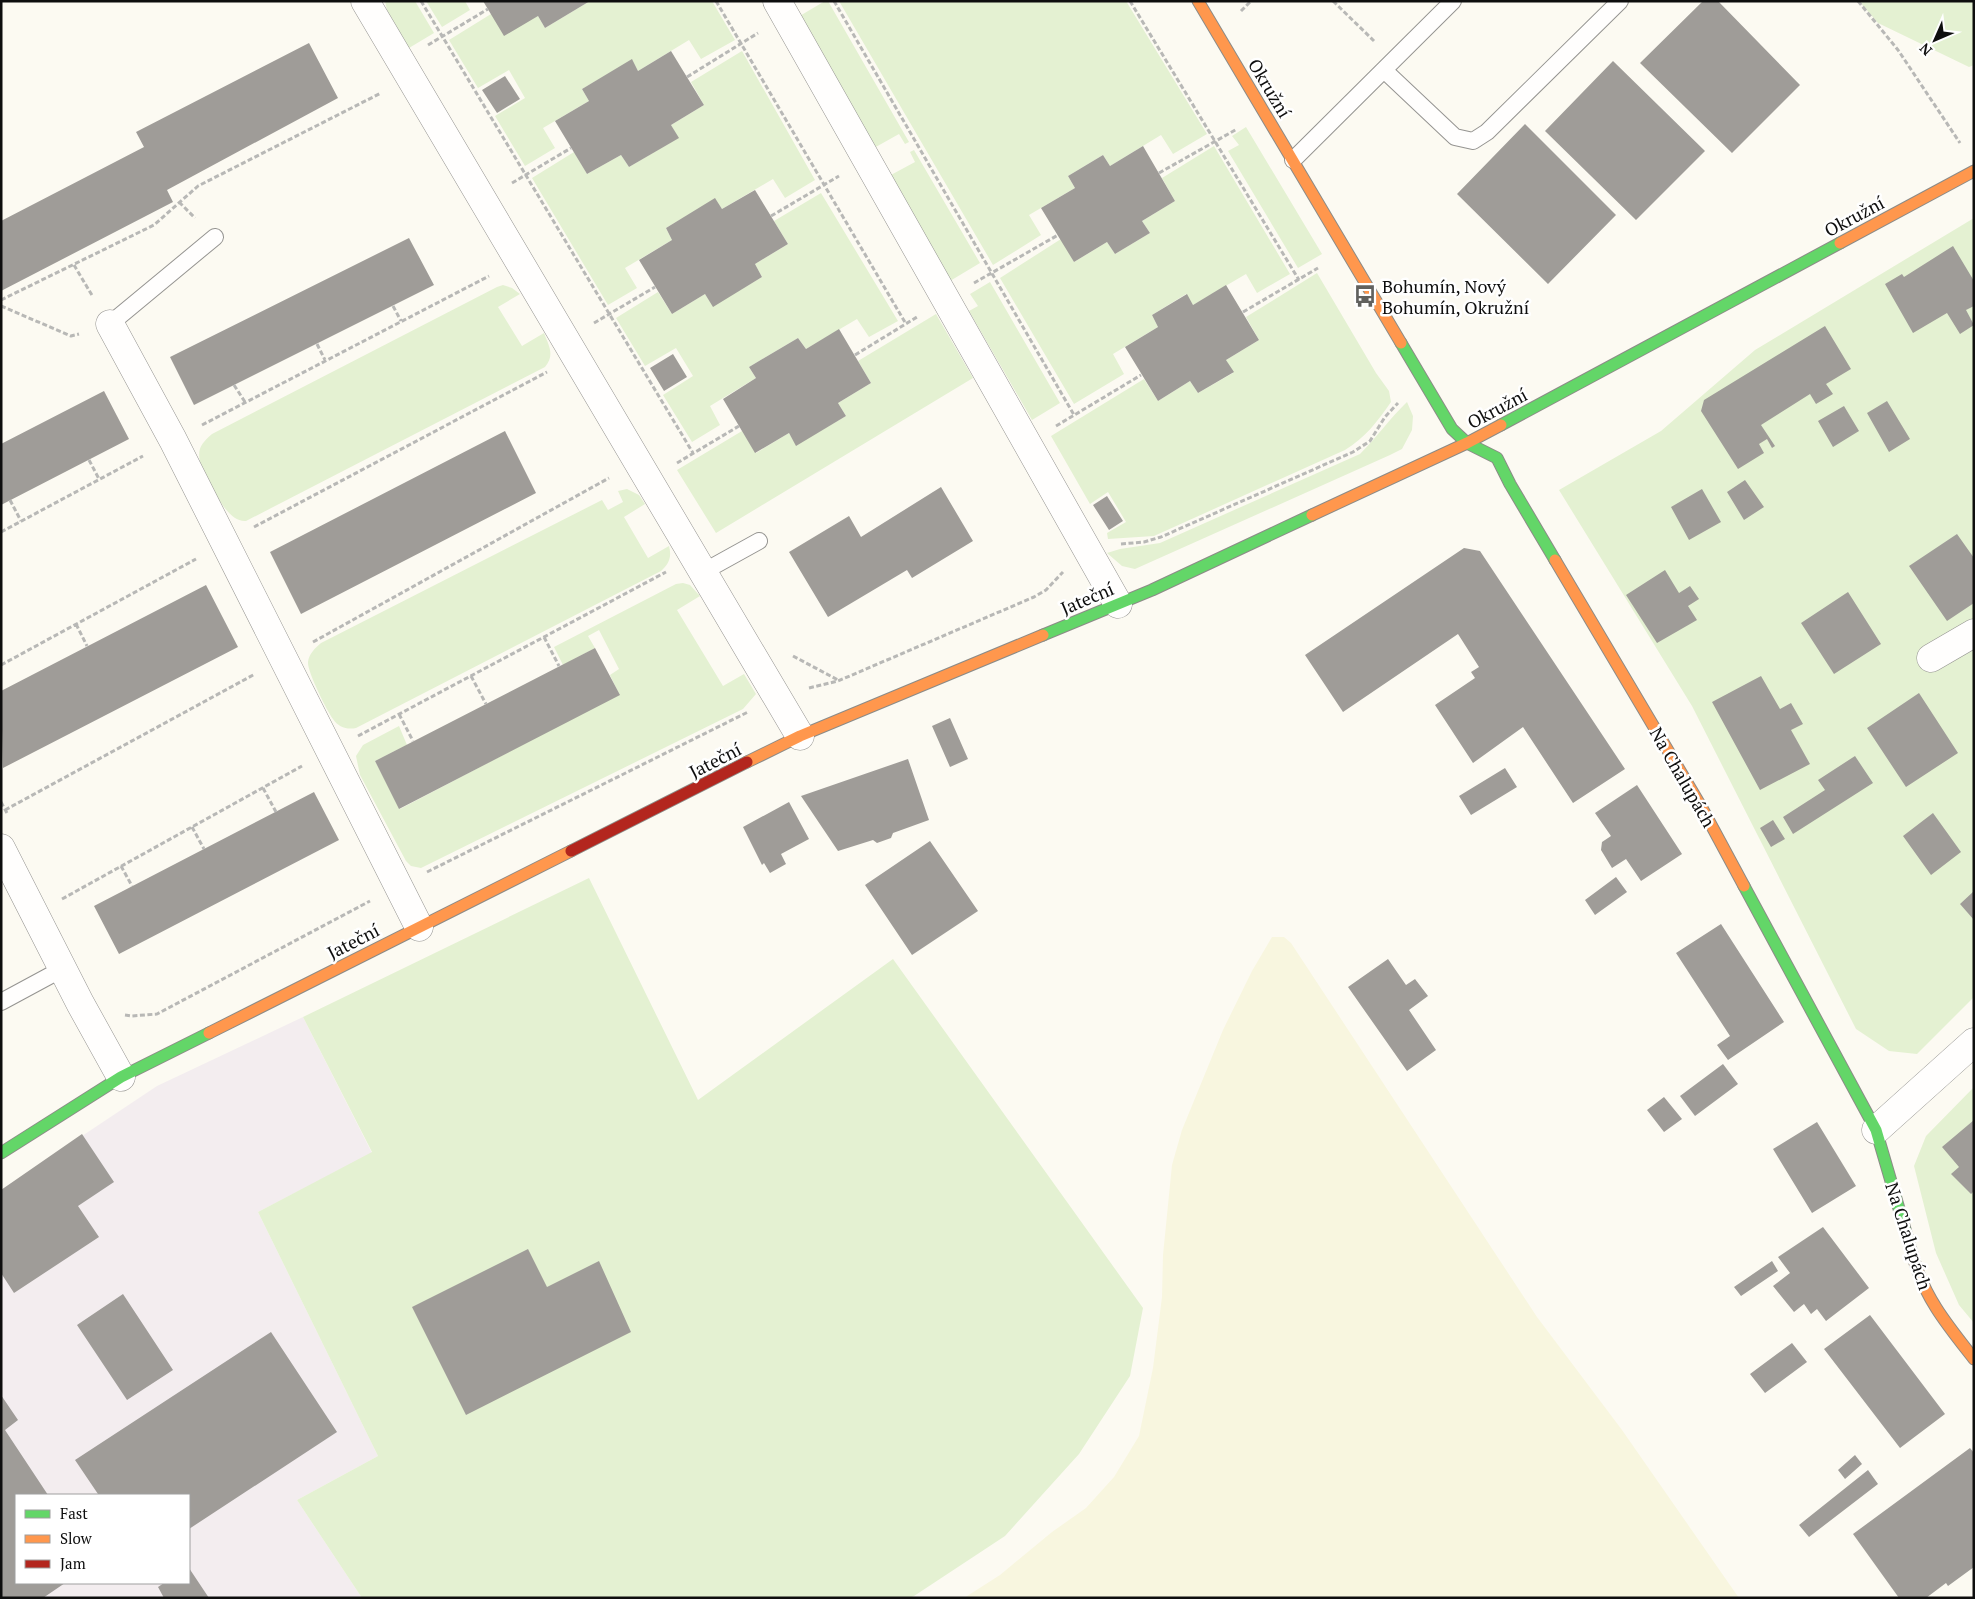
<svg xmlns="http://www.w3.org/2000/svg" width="1975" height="1599" viewBox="0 0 1975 1599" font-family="'PT Serif',serif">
<rect width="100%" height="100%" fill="#fcfaf2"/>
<path fill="#f3edef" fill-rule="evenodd" d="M303,1017L372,1153L258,1212L378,1456L297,1500L362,1598H1V1190L157,1086ZM16,1495H189V1583H16Z"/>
<path fill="#f8f6df" d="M1272,937H1284L1291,943L1537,1317L1622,1430L1739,1598H964L1000,1575L1052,1532L1086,1508L1114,1477L1139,1436L1153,1368L1162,1297L1163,1255L1172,1165L1182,1130L1223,1030L1252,971Z"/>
<path fill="#e4f1d2" d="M385,1H415L434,33L409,48L387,10Z
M426,1H465L470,10L442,27Z
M590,1H712L735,40L701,59L689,40L638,71L632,60L582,89L589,101L543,128L555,148L525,166L495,116L525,98L509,70L478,88L449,40L491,14L538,16L545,28Z
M825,1H828L909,142L905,144L899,134L874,148L798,17Z
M839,1H1126L1207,134L1173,154L1161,135L1110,166L1103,155L1068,176L1075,188L1029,215L1041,235L993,265Z
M1859,1H1974V65L1969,67L1878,23Z
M742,51L815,180L785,198L773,179L722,209L715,199L666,228L672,240L625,268L637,288L608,305L532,178L574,152L587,174L621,155L629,167L678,138L671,125L704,105L691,82Z
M1246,127L1322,254L1298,268L1228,151L1239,145L1232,136Z
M1214,146L1290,274L1257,293L1246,274L1193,305L1186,294L1152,315L1158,327L1113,354L1124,374L1074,404L1000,278L1061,239L1074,262L1107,242L1115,254L1150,233L1142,221L1175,201L1162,178Z
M914,150L980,263L950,281L889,176L915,162L910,152Z
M821,193L898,321L869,337L857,319L806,349L798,338L749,367L756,378L710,406L720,425L692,442L663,395L693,376L676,348L645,366L616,318L658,292L672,314L705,294L713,306L762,277L755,264L788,244L774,221Z
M1974,218V997L1917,1054L1889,1051L1856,1029L1692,706L1559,490L1661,431L1755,350Z
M1317,273L1376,373L1389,391L1391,402C1378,421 1365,438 1345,450L1154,536L1108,539L1107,533L1126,522L1108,492L1090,504L1051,436L1144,379L1158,401L1190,381L1198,393L1233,373L1226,360L1259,340L1246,317Z
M990,282L1060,403L1032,420L969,311L978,306L970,294Z
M503,285L512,288L520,294L498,307L522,346L544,333C549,346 555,355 545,367L246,521C225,523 208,478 200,462C197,448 202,443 212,434L497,287Z
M936,314L973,378L716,533L677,470L742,431L756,453L789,433L796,445L846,416L838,403L871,383L858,361Z
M1407,402L1413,416L1412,430L1402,449L1390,455L1135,569L1122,566L1107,553L1120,549L1160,543L1360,454C1377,437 1390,418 1407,402Z
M627,489L639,495L645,504L624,517L648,558L669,546C672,557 669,564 661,571L356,728C347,730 338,727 333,719C327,711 307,671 308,662C309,654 315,648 321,643L602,500L608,510L623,502L618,491Z
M683,583L690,585L700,596L677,610L723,686L744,674L756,694L743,709L421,868L411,866L406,861L360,775L356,756L363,745L399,726L407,745L375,761L400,809L619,694L610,675L619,669L599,630L588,636L595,648L563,665L554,647L676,584Z
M589,878L698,1100L893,959L1143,1308L1130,1376L1079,1454L1005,1536L914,1596L909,1598H362L297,1500L378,1456L258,1212L372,1152L303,1017Z
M1974,1087V1323L1959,1305L1936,1253L1914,1166L1926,1136Z"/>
<path fill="#9f9c98" d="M483,1H590L545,28L538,16L504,36Z
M1703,1H1718L1800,85L1732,153L1640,63Z
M309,43L338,98L167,190L173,202L1,291V221L144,147L136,132Z
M671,51L704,105L671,125L679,138L629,167L621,155L587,174L555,121L589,101L582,89L632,59L638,71Z
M1613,61L1705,151L1636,220L1545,131Z
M505,76L520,99L497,113L482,90Z
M1525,124L1616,215L1548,284L1457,194Z
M1143,146L1175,201L1142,221L1150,233L1115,254L1107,242L1074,262L1041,208L1075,188L1068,176L1103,155L1110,166Z
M755,190L788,244L755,264L762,277L713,307L705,294L672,314L639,260L672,240L666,228L715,198L722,209Z
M409,238L434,285L194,405L170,357Z
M1953,246L1974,281V306L1966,310L1974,325L1960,334L1947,313L1913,333L1885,284L1902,274L1904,277Z
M1226,285L1259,340L1226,360L1234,372L1198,393L1190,381L1158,401L1125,347L1158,327L1152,315L1187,294L1193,305Z
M1825,326L1851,369L1826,384L1833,394L1816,404L1810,394L1761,425L1775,446L1772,448L1767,439L1759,444L1764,453L1738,469L1701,411L1704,400Z
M839,329L871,383L838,403L846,416L796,446L789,433L755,453L723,399L756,378L749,367L798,338L806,349Z
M673,354L687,377L664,391L650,368Z
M104,391L129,439L1,505V444Z
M1887,401L1910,439L1889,452L1867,413Z
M1844,406L1859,431L1833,447L1818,421Z
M505,431L536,493L301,614L270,552Z
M1745,480L1764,507L1744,520L1727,492Z
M941,487L973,541L912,578L907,570L828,617L789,552L849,516L861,537Z
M1702,489L1721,522L1689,540L1671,507Z
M1107,496L1123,521L1109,530L1093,505Z
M1957,534L1974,558V603L1947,621L1909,566Z
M1464,548L1480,551L1625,769L1573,803L1523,727L1473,763L1435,705L1475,678L1471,672L1479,667L1458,634L1343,712L1305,655Z
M1665,570L1679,593L1690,586L1699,599L1688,606L1697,620L1657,643L1626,595Z
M206,585L238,647L3,768L1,691Z
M1848,592L1881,644L1834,674L1801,623Z
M595,648L620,695L399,809L375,761Z
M1761,676L1780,709L1791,703L1803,724L1791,730L1810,764L1760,790L1712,702Z
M1919,693L1958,753L1906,787L1867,728Z
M950,718L968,759L950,767L932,726Z
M1855,756L1873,783L1793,834L1783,817L1825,790L1818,780Z
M908,759L929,820L893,833L891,838L877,843L873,840L838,851L801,796Z
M1505,768L1517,787L1471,815L1459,796Z
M1637,785L1682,854L1641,881L1626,859L1612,868L1601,850L1602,842L1611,836L1595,813Z
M314,792L339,840L119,954L94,906Z
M789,802L809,839L781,854L786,864L770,873L764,863L762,865L743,827Z
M1933,813L1961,852L1931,875L1903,836Z
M1773,820L1785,839L1771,847L1760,828Z
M930,841L978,911L912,955L865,885Z
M1616,877L1627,892L1595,915L1585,900Z
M1974,891V920L1960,904Z
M1721,924L1784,1022L1728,1060L1717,1045L1730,1036L1676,953Z
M1388,959L1406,985L1415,979L1428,996L1409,1010L1436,1050L1407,1071L1348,987Z
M1723,1064L1738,1084L1695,1116L1680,1096Z
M1664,1097L1682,1119L1664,1132L1647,1110Z
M1974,1120V1191L1971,1194L1951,1174L1959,1167L1942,1147Z
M1817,1122L1856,1186L1812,1213L1773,1149Z
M82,1134L114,1182L78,1206L99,1237L14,1293L1,1273V1190Z
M1823,1227L1869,1288L1826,1321L1817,1309L1811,1314L1804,1304L1794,1312L1773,1286L1790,1273L1778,1257Z
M528,1249L547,1287L599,1261L631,1332L466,1415L412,1307Z
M1772,1261L1778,1271L1741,1296L1734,1287Z
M123,1294L173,1370L127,1400L77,1325Z
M1870,1315L1945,1414L1900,1448L1824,1349Z
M271,1332L337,1432L189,1529V1495H96L98,1494L75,1460Z
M1792,1343L1807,1362L1765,1393L1750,1374Z
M1,1395L18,1420L5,1430L48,1495H16V1583H65L43,1598H1Z
M1970,1448L1974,1453V1567L1948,1586L1946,1583L1926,1598H1899L1853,1534Z
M1855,1455L1862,1464L1845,1479L1838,1470Z
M1868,1470L1878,1484L1809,1537L1799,1525Z
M189,1568L209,1598H164L158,1587L164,1583H189Z"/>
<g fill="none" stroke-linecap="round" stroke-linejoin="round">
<defs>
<path id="lane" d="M1385,71L1455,137L1473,141L1487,132L1620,1
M1293,160L1453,1
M110,324L215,237
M703,572L759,541
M1,1002L64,968"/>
<path id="street" d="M365,1L800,736
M777,1L1118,604
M110,324L173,440L419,927
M1931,658L1974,633
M1,848L80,1003L121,1077
M1876,1130L1974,1042"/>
<path id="fast" d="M1401,343L1452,429L1467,443L1497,458L1510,484L1555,560
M1501,425L1840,243
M1043,635L1152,590L1312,515
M1744,886L1876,1130L1914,1260
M1,1153L121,1077L209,1033"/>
<path id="slow" d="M1198,1L1401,343
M1840,243L1974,171
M1312,515L1467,443L1501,425
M1555,560L1702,808L1744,886
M747,762L800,736L1043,635
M209,1033L571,851
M1914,1260C1926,1300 1949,1327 1974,1359"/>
<path id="jam" d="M571,851L747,762"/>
</defs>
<use href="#lane" stroke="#959491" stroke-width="18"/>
<use href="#street" stroke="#959491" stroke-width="29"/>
<use href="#fast" stroke="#8c8b87" stroke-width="13"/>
<use href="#slow" stroke="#8c8b87" stroke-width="13"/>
<use href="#jam" stroke="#8c8b87" stroke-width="13"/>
<path stroke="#b8b8b6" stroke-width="3" stroke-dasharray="5 2.5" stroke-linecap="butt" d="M421,1L693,453
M716,1L906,324
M834,1L1074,415
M1130,1L1299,280
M1333,1L1374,41
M1858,1L1898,50L1960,143
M1241,11L1251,1
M428,45L488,9
M687,77L758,33
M1159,173L1237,129
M512,183L571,148
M179,202L195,218
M771,216L839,176
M74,265L93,297
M974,283L1058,235
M1,300L154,225L198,186L381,93
M1,306L71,336L79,334
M393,306L401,321
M1243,312L1318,268
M594,323L655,287
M317,344L325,360
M855,355L917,317
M234,385L245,402
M202,425L489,276
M1056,426L1141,375
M89,460L99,479
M677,463L739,426
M10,500L21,521
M254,527L547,372
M1,532L143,456
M1121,544L1144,542L1161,537L1353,452L1370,441L1385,417L1398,403
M76,624L87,646
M544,637L559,666
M313,642L609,478
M793,656L838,680
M1,665L196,559
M471,676L486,704
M809,688L838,681L1034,597L1046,590L1063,572
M399,714L413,741
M358,736L666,572
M263,788L276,812
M1,802L8,815
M5,810L255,674
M192,827L204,849
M121,866L132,886
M427,872L748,712
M62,899L302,766
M125,1015L132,1016L157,1014L370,901"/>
<use href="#lane" stroke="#fffefd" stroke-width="16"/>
<use href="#street" stroke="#fffefd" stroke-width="28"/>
<use href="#fast" stroke="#63d668" stroke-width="11"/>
<use href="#slow" stroke="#ff974d" stroke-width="11"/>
<use href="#jam" stroke="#b3261e" stroke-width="11"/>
</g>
<defs>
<symbol id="bus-bare" viewBox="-9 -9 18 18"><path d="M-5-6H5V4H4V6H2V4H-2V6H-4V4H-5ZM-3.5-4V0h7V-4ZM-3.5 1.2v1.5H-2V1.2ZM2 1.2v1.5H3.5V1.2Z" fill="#61615e" stroke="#fff" stroke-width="2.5" paint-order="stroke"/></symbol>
</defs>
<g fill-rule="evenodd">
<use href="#bus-bare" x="1349" y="280" width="32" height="32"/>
</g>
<g text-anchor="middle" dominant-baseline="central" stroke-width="5" stroke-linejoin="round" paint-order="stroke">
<g font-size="18" fill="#0e0e0e" stroke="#fff">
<text transform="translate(1270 88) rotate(59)">Okružní</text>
<text transform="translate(1854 216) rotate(-28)">Okružní</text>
<text transform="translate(1497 408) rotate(-28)">Okružní</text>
<text transform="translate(1087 598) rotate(-23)">Jateční</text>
<text transform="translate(715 760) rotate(-27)">Jateční</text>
<text transform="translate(1683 777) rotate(60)">Na Chalupách</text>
<text transform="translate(353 941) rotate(-27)">Jateční</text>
<text transform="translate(1909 1236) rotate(72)">Na Chalupách</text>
</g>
<g font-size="18" fill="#0e0e0e" stroke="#fff" text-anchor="start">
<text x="1382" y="286">Bohumín, Nový<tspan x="1382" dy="21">Bohumín, Okružní</tspan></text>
</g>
</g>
<rect width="1975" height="1599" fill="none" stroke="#0e0e0e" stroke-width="5"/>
<rect x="15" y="1494" width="175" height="90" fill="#ffffff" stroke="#9f9f9f"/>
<rect x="25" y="1510" width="25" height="8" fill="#63d668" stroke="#9f9f9f"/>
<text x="60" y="1519" font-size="15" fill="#0e0e0e">Fast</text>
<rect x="25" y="1535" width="25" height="8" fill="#ff974d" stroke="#9f9f9f"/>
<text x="60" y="1544" font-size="15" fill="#0e0e0e">Slow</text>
<rect x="25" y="1560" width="25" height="8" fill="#b3261e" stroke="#9f9f9f"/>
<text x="60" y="1569" font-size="15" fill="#0e0e0e">Jam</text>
<g transform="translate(1935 40) rotate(225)" stroke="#ffffff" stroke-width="4" paint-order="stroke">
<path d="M0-4L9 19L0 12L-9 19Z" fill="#0e0e0e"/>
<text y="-8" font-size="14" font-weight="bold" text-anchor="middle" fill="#0e0e0e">N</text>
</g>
</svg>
